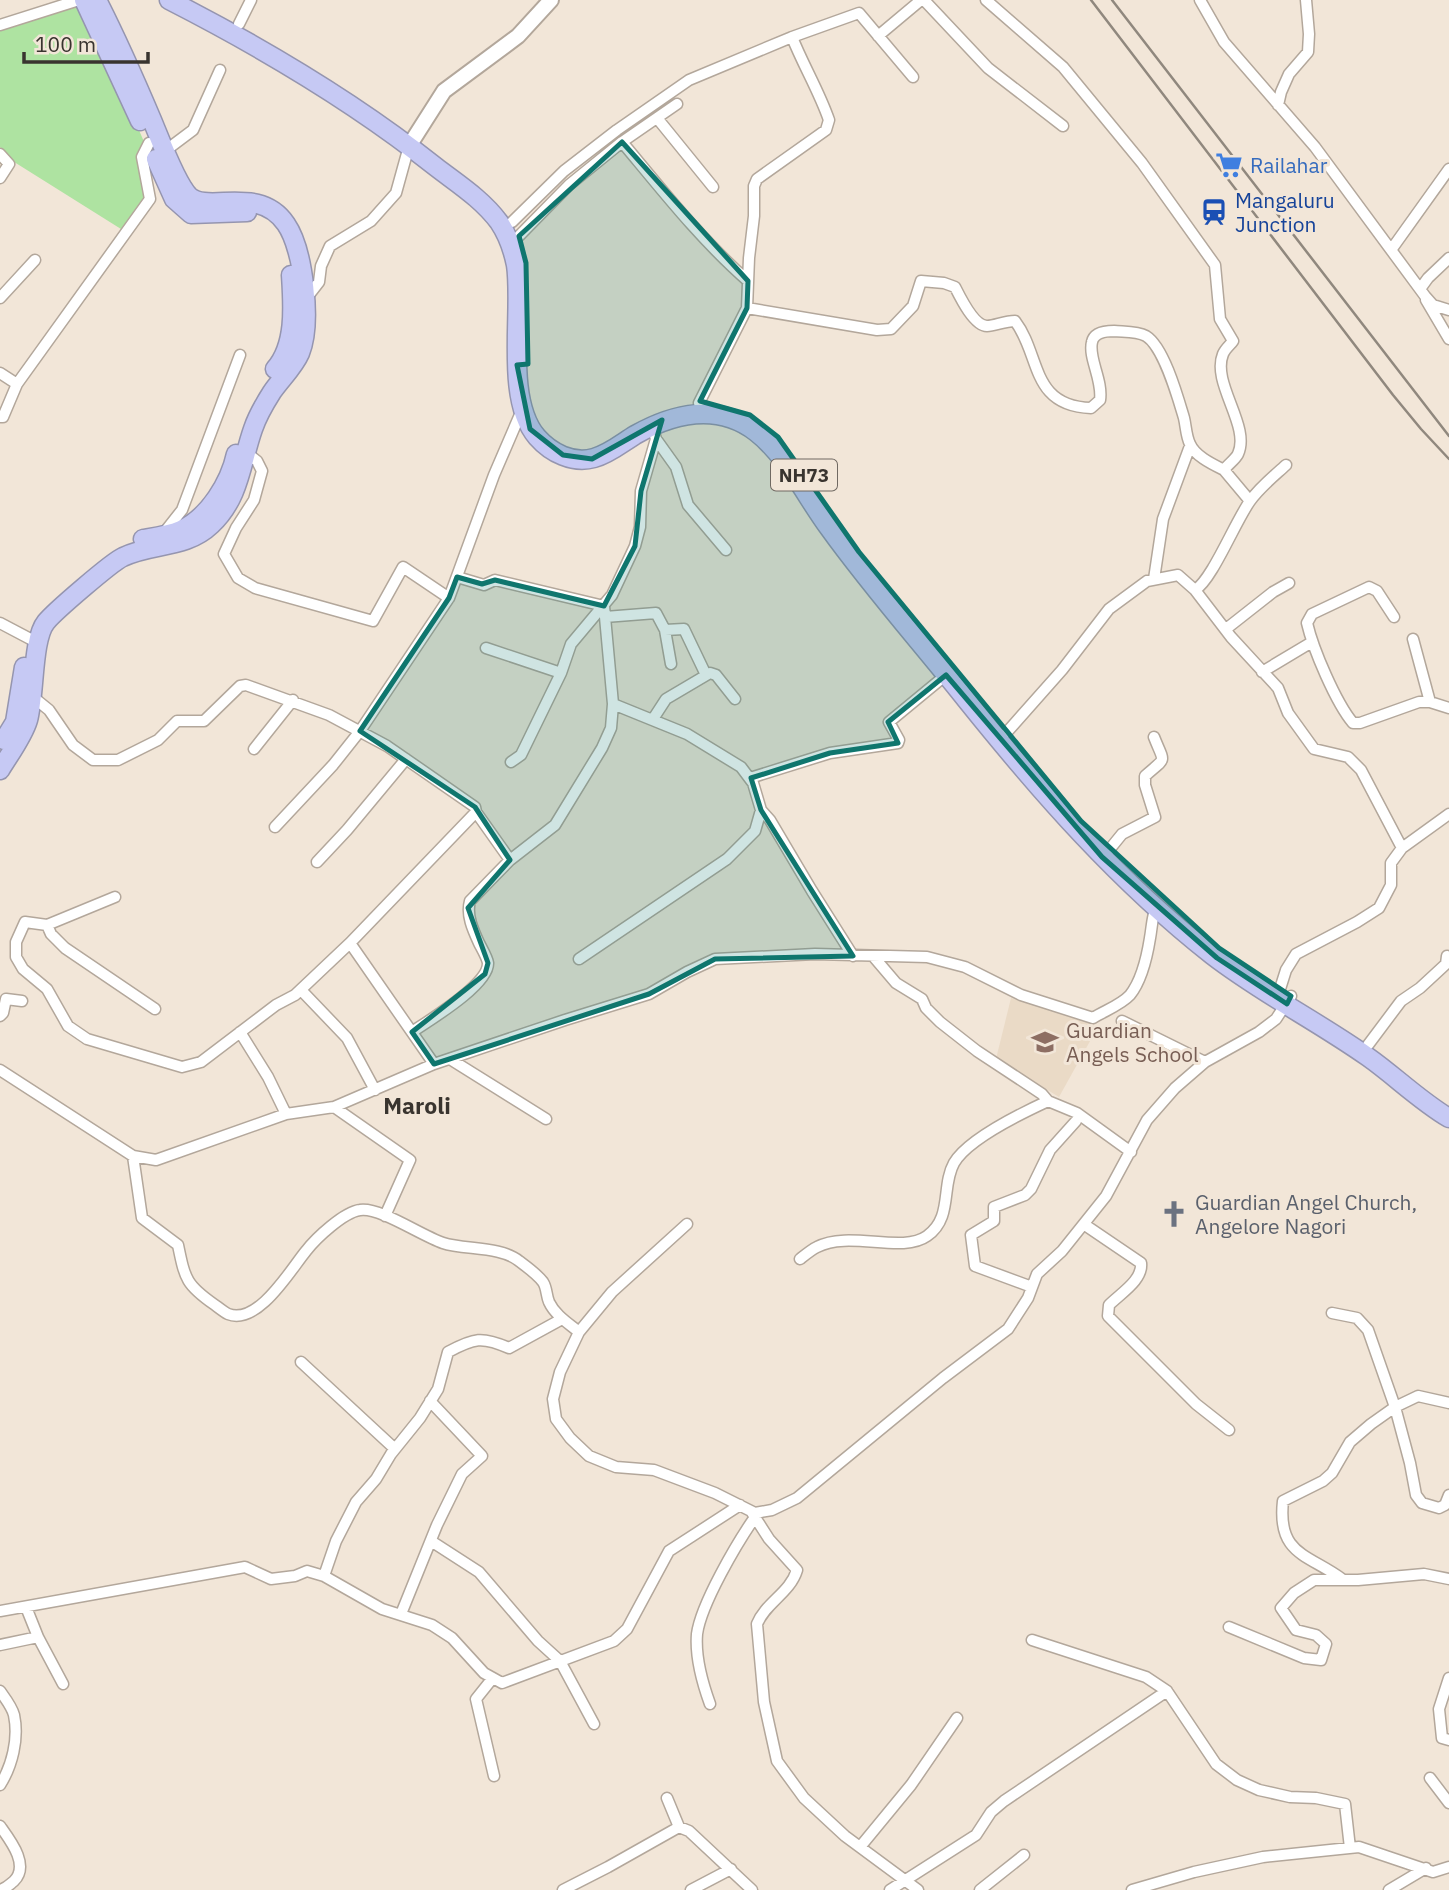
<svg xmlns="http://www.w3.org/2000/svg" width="1449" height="1890" viewBox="0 0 1449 1890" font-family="'IBM Plex Sans',sans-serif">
<rect width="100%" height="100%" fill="#f2e6d8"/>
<path fill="#eadac6" d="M1011,998L1099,1025L1059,1097L996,1059Z"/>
<path fill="#aee3a1" d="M84,4L145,144L137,158L144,198L121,229L11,160L0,147V30Z"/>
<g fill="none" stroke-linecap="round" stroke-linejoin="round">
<defs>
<path id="street" d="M924,0L988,68L1063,126
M986,0L1063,67L1142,163L1215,265L1220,319L1233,341C1230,345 1225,349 1223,354C1211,383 1251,426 1238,454C1235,460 1228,464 1224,470L1250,501
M1200,0L1224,42L1315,147L1425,296L1433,305L1449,310
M239,24L251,0
M0,25L79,0
M878,36L921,0
M1278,105L1281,92L1289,74L1308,52L1309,34L1306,0
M657,118L713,187
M622,142L677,104
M165,151L193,130L220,70
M0,154L9,164L0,178
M512,222L564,171L617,130L689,80L792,37L859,13L913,77
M519,236L569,185L622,142C662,190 701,240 748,281
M1391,250L1449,169
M1420,289L1428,278L1449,258
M0,298L35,260
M305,300L319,282L321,266L330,246L371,221L396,193L409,146
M1426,300L1449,339
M747,308L877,330L891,329L913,306L921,281L944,283L955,287C960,297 974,326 987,326C995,326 1004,321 1015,321C1041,355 1030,406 1091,408L1100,400C1103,380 1088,358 1092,342C1094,332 1107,331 1114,331C1124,332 1137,331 1146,336C1164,347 1178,398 1184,418C1186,426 1186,436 1190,444C1195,456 1212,464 1224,470
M0,373L17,384
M699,403L747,308L749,258L754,216V186L757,179L826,130L829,120C819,91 803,65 792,37
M0,417H3L17,384L150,199L142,157L149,143
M656,439L676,467L688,505L726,550
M247,453L257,461L262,471L254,500L236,528L224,554L238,578L255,588L373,621L403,567L449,598
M163,534L182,510L240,355
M457,577L484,585L495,580L604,606L613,704L611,728L602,748L555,825L510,860L476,812
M1154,579L1163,519L1190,446
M1195,590C1212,580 1235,522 1250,501C1260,487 1274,476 1286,465
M605,617L656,613L665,630L684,629L706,675
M1394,617L1377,591L1369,587L1312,614L1307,623C1313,649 1336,703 1353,723H1360L1419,702H1430
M0,623L38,643
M1226,629L1273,592L1289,583
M665,630L671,664
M1413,639L1430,702L1449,708
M486,648L561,673
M1262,672L1312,642
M33,697L49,710L73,745L93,760H118L158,740L177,721H204L240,686L246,685L329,715L387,746L475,807L476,812L350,943L434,1064
M653,719L666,699L710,673L716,675L735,699
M1007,732L1062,670L1109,609L1147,581L1178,575L1195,590L1231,637L1278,688L1288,713L1314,749L1348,757L1361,770L1402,848
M254,749L293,700
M511,762L521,755L561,673L571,644L612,595L635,546L640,527L641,491L656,439L652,426
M750,778L830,753L898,743L899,740L889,722L946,675
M761,810L770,820L812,891L853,956
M275,827L333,765L360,731L449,598L494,475L522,410
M1109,850L1122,834L1155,817L1145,785V776C1167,756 1165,765 1154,737
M317,862L347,830L406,759
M115,897L47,925L25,922L16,942V957L23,969L47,989L68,1026L87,1039L182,1067L201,1062L276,1005L295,995L350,943
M47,925L51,934L65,948L155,1009
M873,956L896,983L922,999L926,1008L940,1022L977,1051L1042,1094L1048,1101
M579,959L727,859L755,831L761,810L753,783L741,767L687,734L613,704
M1280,989L1286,970L1296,954L1357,922L1379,908L1391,885V863L1402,848L1449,814
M301,990L347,1038L375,1090
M0,1016L3,1013L6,999L22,1001
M1122,1021L1205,1062
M240,1032L268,1077L286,1114
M412,1032C428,1021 489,985 488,963C487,957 482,949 479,943C473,930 466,915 470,901L510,860
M1368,1045L1401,1001L1420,988L1446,964L1447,956
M450,1059L546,1119
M0,1070L133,1156L156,1160L286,1114L334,1107L434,1064L565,1020L649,994L687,972L715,959L815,954L927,957L965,967L1021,995L1093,1018C1104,1011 1121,1005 1130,995C1142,980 1147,957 1150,938C1152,927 1152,917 1156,907
M334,1107L410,1160L385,1216
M133,1156L142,1218L178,1245C185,1279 186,1285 215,1305C219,1308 224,1312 228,1314C258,1326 291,1269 306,1251C316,1238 344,1212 360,1210C380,1207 420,1235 443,1243C464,1250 501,1246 519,1261C527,1267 537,1274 543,1282C547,1288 546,1295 549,1302C555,1315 568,1323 579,1332
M687,1224L612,1292L579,1332L560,1372L553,1399L556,1419L570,1438L589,1456L616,1467L654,1470L715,1493L755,1513L772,1510L797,1498L943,1378L1008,1329L1028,1298L1037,1274L1062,1251L1106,1196L1147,1120L1175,1088L1205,1062L1259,1032L1276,1019L1291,996
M1085,1225L1141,1263C1143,1280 1121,1293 1109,1305L1108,1316L1196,1404L1229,1430
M800,1259C805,1255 811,1250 817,1247C849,1230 902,1254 927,1236C953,1218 941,1186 954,1163C968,1139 1022,1113 1048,1101L1077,1113L1131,1152
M1032,1287L975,1266L971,1235L994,1221V1207L1025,1195L1031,1189L1050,1150L1076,1121
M1332,1313L1357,1318L1368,1330L1395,1407L1410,1463L1416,1495L1422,1503L1439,1508L1445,1505L1449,1495
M301,1362L395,1449
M751,1511L769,1539L797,1570C790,1593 766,1602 757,1624L764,1702L777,1761L804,1798L845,1836L918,1890
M431,1541L479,1572L538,1641L560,1661L594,1724
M324,1576L336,1541L356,1502L376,1479L391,1454L420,1418L438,1389L448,1352C474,1338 482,1336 509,1348L562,1319
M1342,1579C1308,1554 1277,1555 1283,1501L1323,1481L1332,1473L1350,1442L1371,1424L1395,1407L1418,1396L1449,1403
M0,1611L245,1567L271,1579L295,1576L307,1571L324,1576L382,1609L432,1625L452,1638L484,1673L502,1683L614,1641L627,1629L669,1551L740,1505
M401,1614L437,1525L462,1474L482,1456L430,1401
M1229,1627L1304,1658L1321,1660L1326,1644L1316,1635L1296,1630L1281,1608L1294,1593L1314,1580H1358L1424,1574L1449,1579
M38,1637L63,1684
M1032,1640L1146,1677L1167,1691L1216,1764L1237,1780L1259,1790L1290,1797L1316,1798L1345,1804L1350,1848
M0,1645L38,1637L26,1607
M1449,1678L1439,1709L1442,1738L1449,1740
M492,1679L476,1699L494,1776
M0,1691C5,1698 12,1707 14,1715C19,1739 12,1766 0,1785
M710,1704C702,1682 695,1658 697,1634C701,1604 737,1543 755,1517
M1430,1778L1449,1803
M667,1798L679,1827
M0,1826C10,1840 30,1865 14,1881C9,1885 7,1888 0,1890
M860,1847L911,1785L957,1718
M563,1890L608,1867L679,1827L689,1831L752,1890
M691,1890L731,1869
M890,1890L976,1835L991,1812L1004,1801L1167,1691
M980,1890L1024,1855
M1132,1890L1194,1872L1263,1857L1359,1847L1433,1872L1449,1867
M1389,1890L1426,1868"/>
<path id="secondary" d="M409,146L444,91L518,36L551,0"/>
<path id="highway" d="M84,0L140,121
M169,0C263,48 353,101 436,167C458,184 482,199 499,222C507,234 513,250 516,265C523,311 504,399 537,437C551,453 573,464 594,458C609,454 622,443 635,435C674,413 718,403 756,432C787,456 806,497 829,528C872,588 922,644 968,702C1042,794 1119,882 1212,955C1261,993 1317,1021 1368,1057C1395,1076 1420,1101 1449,1118
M156,159L174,199L191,214L247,212
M275,369C296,345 293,306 291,275
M143,539C155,537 170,535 181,530C209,517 230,482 236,454
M4,740L15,722L24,667
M0,770C9,755 23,737 28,720C35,695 32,639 46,622C55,611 112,562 123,557C152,543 186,549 211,525C240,498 241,463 253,429C257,417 265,403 272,392C281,379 294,367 300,353C312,324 304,250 286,224C259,184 208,214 189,196C176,183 160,139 152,120C135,80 117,39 97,0"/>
</defs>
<use href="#street" stroke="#b3a79b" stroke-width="13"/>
<use href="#secondary" stroke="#b3a79b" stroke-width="18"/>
<use href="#highway" stroke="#9595af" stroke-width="21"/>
<use href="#street" stroke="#fff" stroke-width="10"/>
<use href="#secondary" stroke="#fff" stroke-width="14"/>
<use href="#highway" stroke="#c6c9f4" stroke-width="18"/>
<path stroke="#90887e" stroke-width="2.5" d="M1091,0L1393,395L1421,429L1449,459
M1112,0L1449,436"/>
</g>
<path fill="#0f766e" fill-opacity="0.2" stroke="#0f766e" stroke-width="5" stroke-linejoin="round" d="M622,142L748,281L747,308L700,401L750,415L778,437L859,552L1081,821L1219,948L1291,996L1287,1004L1217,958L1102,857L946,675L888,722L898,743L830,753L751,778L761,810L853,956L715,959L649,994L434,1064L412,1032L485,974L488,963L468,908L510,860L475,807L360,731L449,598L457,577L482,584L495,580L604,606L635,546L641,491L662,420L592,459L563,455L530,429L517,365L528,364L526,263L519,236Z"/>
<defs>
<symbol id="supermarket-bare" viewBox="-9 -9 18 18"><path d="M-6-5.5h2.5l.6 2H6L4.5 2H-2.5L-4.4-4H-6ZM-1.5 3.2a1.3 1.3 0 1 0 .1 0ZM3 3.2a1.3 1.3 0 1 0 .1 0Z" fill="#3f7fe0" stroke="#f2e6d8" stroke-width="2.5" paint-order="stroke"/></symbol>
<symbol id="station-bare" viewBox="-9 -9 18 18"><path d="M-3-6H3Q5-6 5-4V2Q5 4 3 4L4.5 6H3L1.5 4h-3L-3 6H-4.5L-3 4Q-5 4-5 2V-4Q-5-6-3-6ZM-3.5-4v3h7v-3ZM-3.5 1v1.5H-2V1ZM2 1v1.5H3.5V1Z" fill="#1a4fb4" stroke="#f2e6d8" stroke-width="2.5" paint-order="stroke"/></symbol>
<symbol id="school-bare" viewBox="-9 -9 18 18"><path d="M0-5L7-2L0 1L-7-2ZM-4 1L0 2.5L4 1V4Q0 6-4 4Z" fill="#8d6e63" stroke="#f2e6d8" stroke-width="2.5" paint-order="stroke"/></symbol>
<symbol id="church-bare" viewBox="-9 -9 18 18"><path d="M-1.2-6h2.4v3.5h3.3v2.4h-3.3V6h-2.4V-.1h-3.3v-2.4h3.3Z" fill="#6b7280" stroke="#f2e6d8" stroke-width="2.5" paint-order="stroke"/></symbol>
</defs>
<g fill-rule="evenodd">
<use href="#supermarket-bare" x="1210" y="146" width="38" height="38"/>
<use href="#station-bare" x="1195" y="193" width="38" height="38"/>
<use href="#school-bare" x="1026" y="1023" width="38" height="38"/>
<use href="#church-bare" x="1155" y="1195" width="38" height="38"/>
</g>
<g text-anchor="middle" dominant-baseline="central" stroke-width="6" stroke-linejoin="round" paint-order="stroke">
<rect fill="#f2e6d8" stroke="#706962" stroke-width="2" x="771" y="459.5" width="66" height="31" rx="5"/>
<g font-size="19" font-weight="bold" fill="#39342f">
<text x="804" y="475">NH73</text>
</g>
<g font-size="21" fill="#366cbe" stroke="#f2e6d8" text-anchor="start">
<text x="1250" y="165">Railahar</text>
</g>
<g font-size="21" fill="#164399" stroke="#f2e6d8" text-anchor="start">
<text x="1235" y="200">Mangaluru<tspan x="1235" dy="24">Junction</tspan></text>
</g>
<g font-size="21" fill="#785e54" stroke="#f2e6d8" text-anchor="start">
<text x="1066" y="1030">Guardian<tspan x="1066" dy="24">Angels School</tspan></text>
</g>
<g font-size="21" fill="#5b616d" stroke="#f2e6d8" text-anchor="start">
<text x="1195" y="1202">Guardian Angel Church,<tspan x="1195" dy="24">Angelore Nagori</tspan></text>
</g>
<g font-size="23" font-weight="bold" fill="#39342f" stroke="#f2e6d8">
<text x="417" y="1105">Maroli</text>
</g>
</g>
<path d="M24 52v10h124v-10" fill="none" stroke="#39342f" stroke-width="3.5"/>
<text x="35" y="52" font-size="21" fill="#39342f" stroke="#f2e6d8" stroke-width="5" paint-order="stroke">100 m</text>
</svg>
